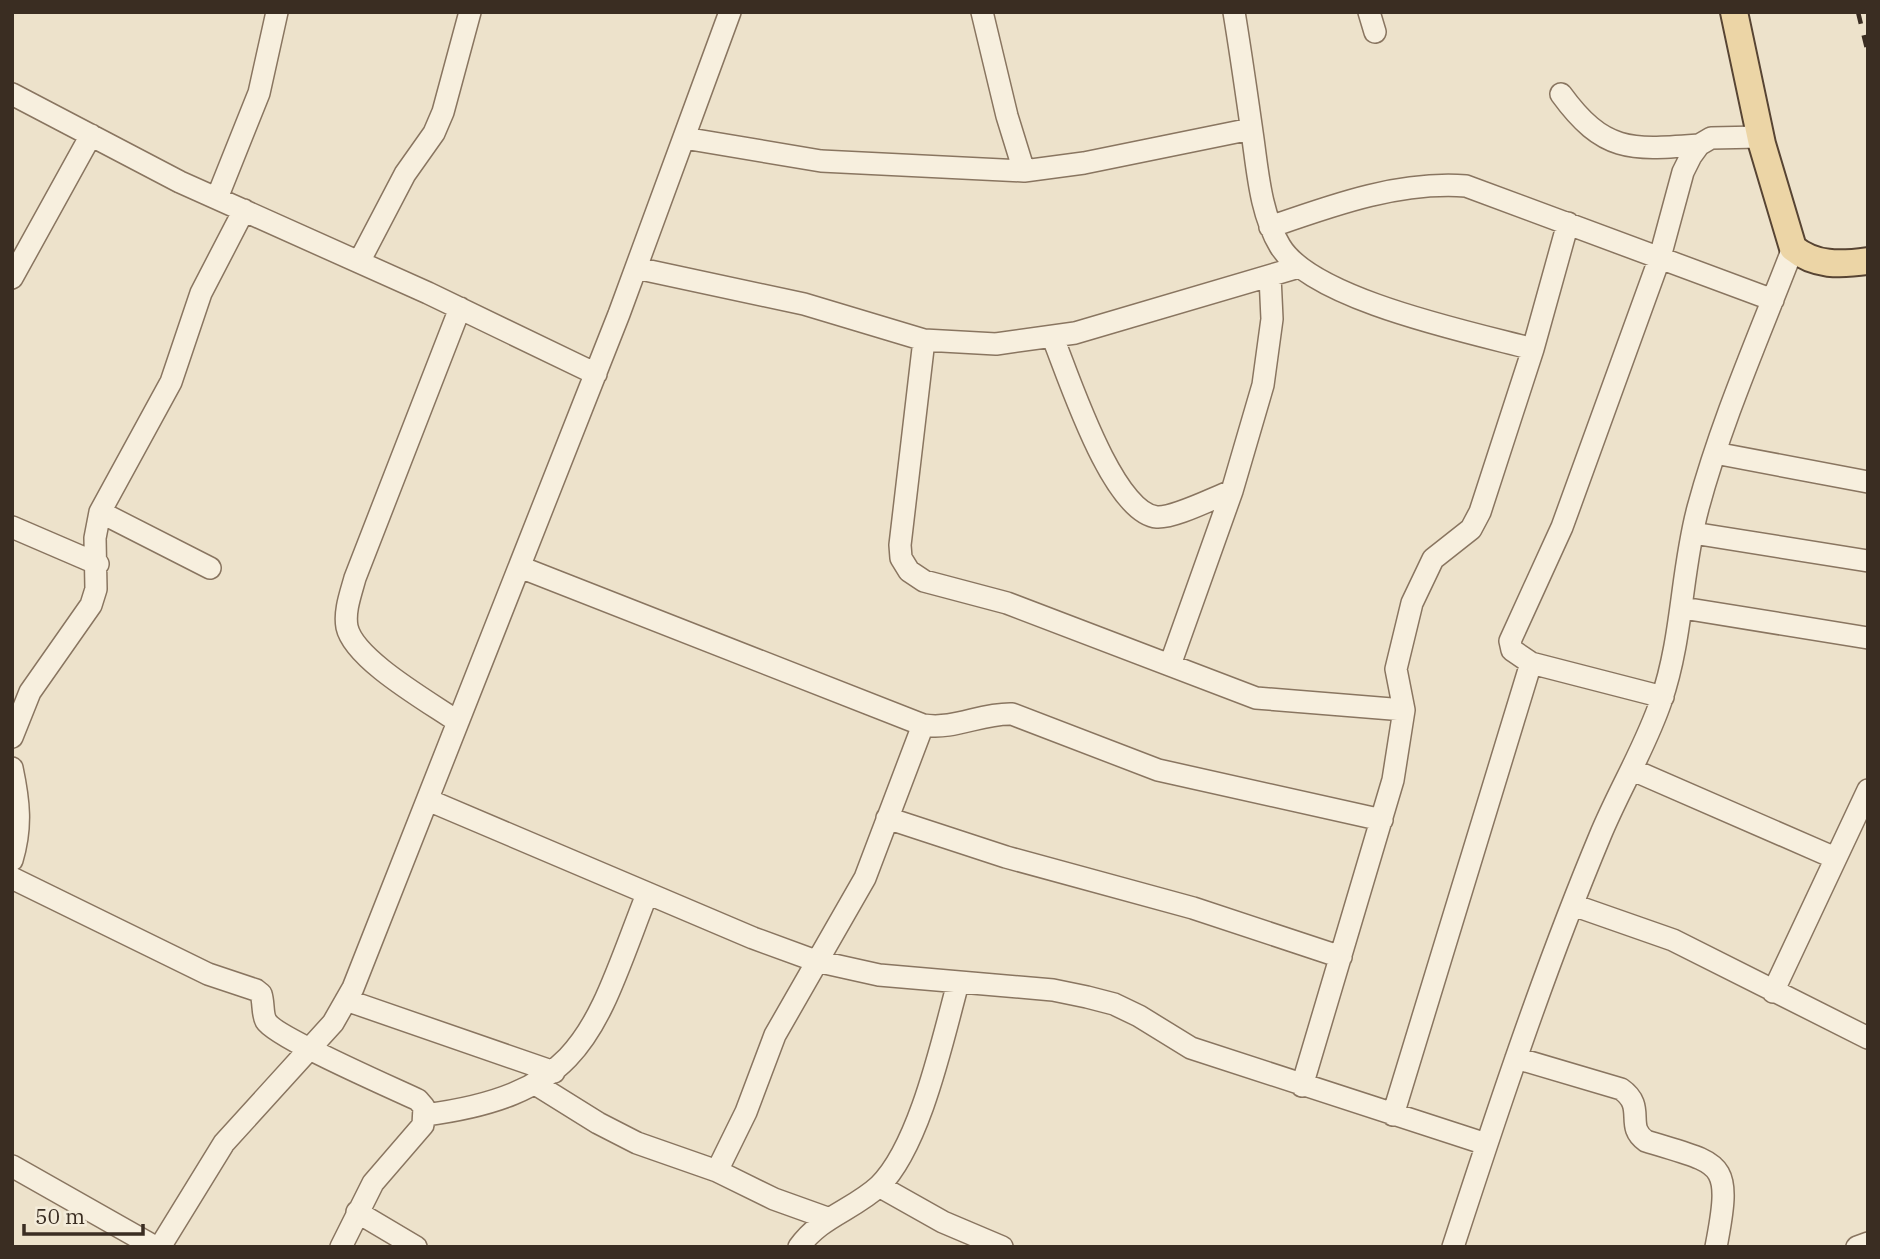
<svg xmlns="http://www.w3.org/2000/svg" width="1880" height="1259" viewBox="0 0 1880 1259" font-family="'IBM Plex Serif',serif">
<rect width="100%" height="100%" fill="#ede2cb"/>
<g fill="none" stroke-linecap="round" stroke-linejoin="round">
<defs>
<path id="minor" d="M982,12L1007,116L1024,171
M1234,12C1241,54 1247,97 1253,139C1258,175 1261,214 1280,246C1312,300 1473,333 1533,349
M1369,12L1375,32
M12,94L180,182L428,293L596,374
M1561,94C1604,153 1631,150 1699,145
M684,138L821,161L1024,171L1084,163L1251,129
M217,198L259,93L277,12
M1270,227C1333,205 1399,181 1466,186L1773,300
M359,262L405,174L434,133L443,112L470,12
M636,268L804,304L924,340L996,344L1075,333L1299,267
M12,278L91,135
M1053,338C1068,375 1113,514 1157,517C1175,518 1213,498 1232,491
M924,340L900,545L901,558L909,571L924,581L1007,603L1256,698L1404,710
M1715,453L1868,482
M100,512L210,568
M12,527L98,564
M1693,533L1868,561
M520,567L923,725C956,730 980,713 1012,714L1158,770L1382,820
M1683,608L1868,638
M1170,665L1232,491L1263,385L1272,319L1270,276
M1663,697L1531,663L1512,650L1510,641L1562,527L1660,257L1683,172L1691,156L1699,145L1711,138L1760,137
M458,722C431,703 354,660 347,627C344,611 351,593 355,578L460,308
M12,737L30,692L91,605L96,589L95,538L100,512L171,382L201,293L244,210
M12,768C19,801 22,827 12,860
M1633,770L1835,858
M428,800L753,938L816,961L879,975L1053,990L1087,997L1114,1004L1139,1016L1191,1048L1486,1144
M887,818L1006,857L1193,908L1341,957
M12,878L208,974L256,990L261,994C264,1003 262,1014 266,1021C275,1037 395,1089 418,1100L424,1107L423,1125L373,1183L341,1247
M1573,905L1673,940L1868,1038
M1773,992L1868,790
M346,1000L554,1072
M1516,1058L1621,1089C1647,1107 1624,1126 1646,1141C1723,1165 1733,1159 1716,1247
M537,1085L598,1123L637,1143L717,1171L774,1199L827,1218
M1302,1086L1393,780L1404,710L1396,669L1412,603L1433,559L1471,529L1480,512L1533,349L1568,223
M425,1115C586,1094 594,1030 647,894
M1393,1115L1531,663
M12,1166L155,1247
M717,1171L746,1112L775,1035L865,878L923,725
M879,1186L943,1222L1002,1247
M357,1212L416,1247
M160,1247L224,1143L333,1023L353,988L619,314L730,12
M799,1247C820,1217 853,1210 879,1186C920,1146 943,1038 958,983
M1453,1247C1498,1109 1544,970 1600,836C1619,790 1645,748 1661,701C1683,637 1681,571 1698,508C1722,419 1760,334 1793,248
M1857,1247L1868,1243"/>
<path id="major" d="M1734,12L1762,144L1793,248C1815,266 1840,265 1868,261"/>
</defs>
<use href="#minor" stroke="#897560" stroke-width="24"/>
<use href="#major" stroke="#574433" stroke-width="30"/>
<use href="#minor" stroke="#f7efde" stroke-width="21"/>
<use href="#major" stroke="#ecd5a6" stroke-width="26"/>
<path stroke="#3a2d22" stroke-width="4.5" stroke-dasharray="12 12" stroke-linecap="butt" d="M1858,12L1868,53"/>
</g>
<rect width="1880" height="1259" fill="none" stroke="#3a2d22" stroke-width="28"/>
<path d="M24 1224v10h119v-10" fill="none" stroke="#3a2d22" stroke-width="3.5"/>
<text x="35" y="1224" font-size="21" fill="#3a2d22" stroke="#f4ecda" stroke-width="5" paint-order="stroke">50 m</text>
</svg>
